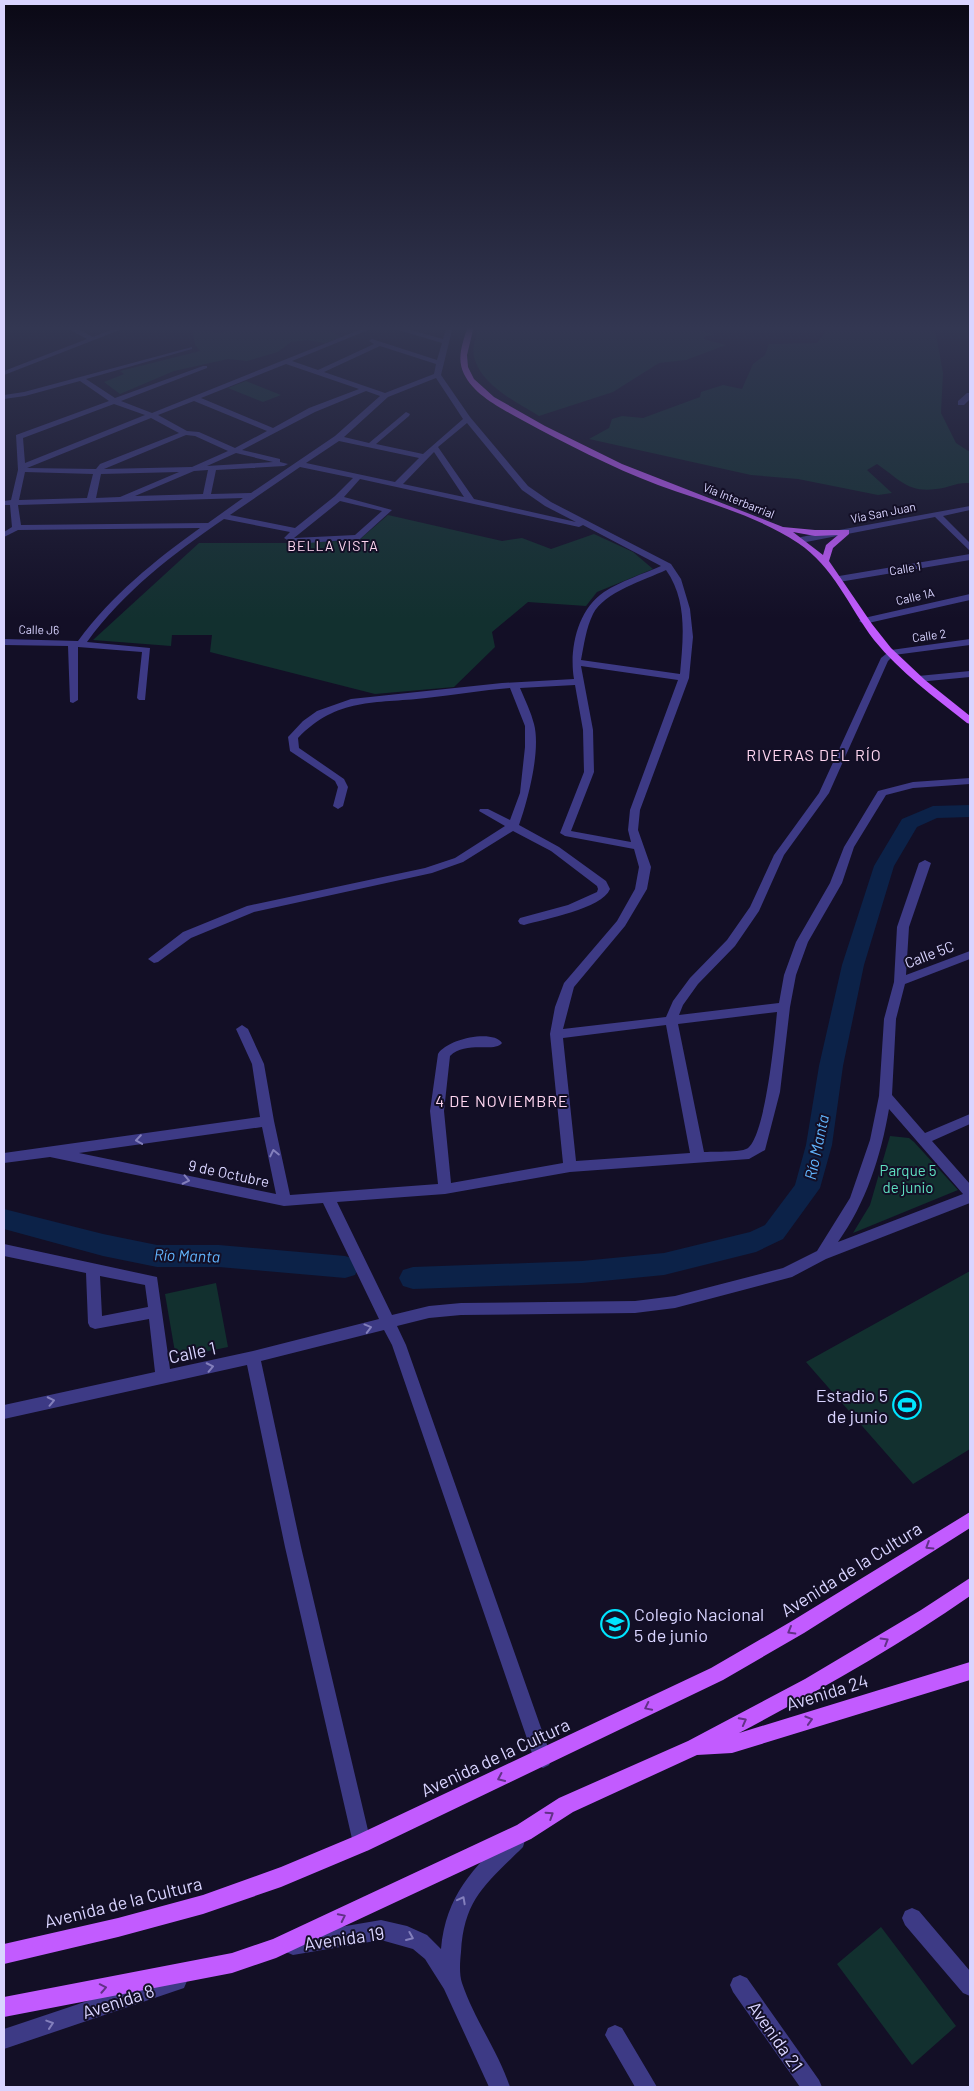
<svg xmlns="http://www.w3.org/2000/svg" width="974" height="2091" viewBox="0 0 974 2091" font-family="Barlow,sans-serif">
<rect width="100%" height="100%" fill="#130f26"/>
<path fill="#12302f" d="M236,326H317L342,337L325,343L307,340L291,342L278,352L247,361L228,359L174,371L120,394L104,382L124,374L120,371L200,351L195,345L192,329L222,333Z
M479,326H681L718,335L705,336L704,339L726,345L686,360L659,363L613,392L539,416C516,402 481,385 474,357C472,347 476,336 479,326Z
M830,326H922L936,334L943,373L941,413L956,443L970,452V483C955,482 949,488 936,489C908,493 899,479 877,464L867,470L892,493L878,495L798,479L751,475L589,439L609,428L612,419L622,416L643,418L700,397L701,392L723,385L742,389L753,364L765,355L769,344L817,343Z
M246,381L281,395L263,402L228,388Z
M388,515L502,541L522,538L551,549L594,534L633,552L653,569L597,592L586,606L528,602L492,632L495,647L454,687L375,694L210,652L212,635H172L171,646L93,640L199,543H292L359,540Z
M890,1136L909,1138L914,1142L958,1190L853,1233L870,1205Z
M970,1271V1449L913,1484L806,1362Z
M216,1283L228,1347L176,1358L165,1294Z
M881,1927L956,2026L912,2065L837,1964Z"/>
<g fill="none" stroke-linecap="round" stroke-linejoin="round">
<path fill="#0c2248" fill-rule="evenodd" d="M970,805V817L937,818L917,827L894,866L864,965L843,1066L832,1145L820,1188L783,1239L756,1252L664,1275L582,1283L413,1289L403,1286L399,1278L403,1270L413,1267L582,1261L664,1253L750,1232L765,1225L795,1185L806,1145L819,1066L842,965L874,866L902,819L933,806Z
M4,1209L103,1234L157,1245H219L345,1256L355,1259L359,1267L355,1275L345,1278L219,1267H157L103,1256L4,1229Z"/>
<path fill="#3d3a85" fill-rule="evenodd" d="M63,326H72L93,337L120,326H130L4,375V371L87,339Z
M369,326H378L292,361L318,370L374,344L369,341L372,339L437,360L442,343L385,326H396L443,339L447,326H453L441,375L470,417L528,486L551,502L671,564L681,579L690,609L693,637L689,678L640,810L638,830L651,867L647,889L625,926L574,987L563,1029L666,1017L673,1001L690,978L727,940L750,907L774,855L819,793L881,658L891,650L970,639V645L894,655L888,661L829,793L784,855L759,911L735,946L698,984L683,1005L679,1015L779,1003L784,975L796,942L830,883L844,847L878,791L913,782L970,778V784L913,788L886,795L854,847L842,883L808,942L796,975L790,1007L780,1092L765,1150L749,1159L570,1172L445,1194L337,1202L392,1315L429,1306L461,1303L635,1301L675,1296L783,1268L817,1251L850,1198L870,1140L879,1096L884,1019L894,982L897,927L919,863L925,860L931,863L909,927L906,975L970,951V959L905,984L896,1019L892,1095L925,1133L970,1114V1124L932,1141L970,1184V1203L826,1259L792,1277L675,1308L635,1313L461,1315L429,1318L397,1326L406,1345L552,1759L549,1765L543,1768L537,1765L534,1759L392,1345L384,1330L261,1361L301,1547L371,1843L369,1850L362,1852L355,1850L353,1843L285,1547L247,1365L4,1419V1405L155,1372L149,1319L95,1329L90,1327L88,1323L86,1273L4,1256V1244L157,1277L170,1369L253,1351L379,1319L323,1203L284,1206L50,1157L4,1163V1153L260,1117L252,1064L236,1029L242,1025L248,1029L264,1064L274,1121L290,1195L438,1184L430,1111L438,1054C447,1039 493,1029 502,1043C495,1053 466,1040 450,1056L444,1111L451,1183L563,1163L550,1034L555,1007L564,983L617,921L635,889L639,867L634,849L565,836L560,833L584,772L583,730L575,685L520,688C525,700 531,712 534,724C541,750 528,800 519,825L559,847L606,881L610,889C602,909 544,919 524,925L520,924L518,921L520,918L568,905L597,892L598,889L597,886L551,851L513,831L463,862L432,873L254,912L191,938L158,962L154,963L148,959L183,932L247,906L425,868L455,858L505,826L479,811L480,809H488L510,820L520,793L525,747V726L510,688C482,690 454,695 426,698C374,704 338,697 298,738L299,748L344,779L348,787L343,806L338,809L333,806L338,787L335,781L290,751L288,737L303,721L317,711L351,699L502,683L574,679C569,650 577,610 604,592C621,581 643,574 661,566L583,525L579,527L360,479L344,497L392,510L360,539L294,544L284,538L290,532L224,519C173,554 124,591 87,642L150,648L145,700H139L137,698L142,652L78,647V700L73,703L70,702L68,646L4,645V639L78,641C112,595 154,561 200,528L18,530L4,537V532L12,527L10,505H4V501L11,500L18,470L16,435L109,401L80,381L25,396L4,399V395L24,392L192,347V349L86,379L115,398L203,366H207V368L121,401L152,413ZM380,346L436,364L434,374L385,393L324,372ZM286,364L359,389L309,408L273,428L201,398ZM436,378L463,419L423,454L376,444L409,416L410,414L406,412L369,443L344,437L388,397ZM366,391L380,396L335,436L251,493L211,494L216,470L284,466L288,464L280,462V459L242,450L315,412ZM194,401L267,431L235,448L199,432L187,431L158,415ZM114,404L145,415L25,463L23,438ZM151,418L179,433L100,464L96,469L27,468ZM467,423L522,490L545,506L576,522L474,499L438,447ZM186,435L195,436L228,451L192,467L104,469ZM339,441L419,458L395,482L306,463ZM434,452L464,497L403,484ZM236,453L273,462L207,466ZM300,467L353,478L335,496L295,528L230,515ZM208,470L203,494L135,496L194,471ZM25,472L93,474L87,498L19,500ZM179,472L120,497L96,498L101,474ZM243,498L208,523L21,525L18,505ZM340,501L382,511L355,535L294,538ZM666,570C688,601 683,639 680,674L581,660C584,645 586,628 593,614C604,592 645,580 666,570ZM581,666L678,680L630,810L628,830L631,842L571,831L594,772L593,730ZM777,1012C775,1034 765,1142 746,1149C736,1153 715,1151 704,1152L678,1024ZM666,1025L690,1153L576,1161L563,1038ZM889,1109L963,1194L838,1242C866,1203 881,1156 889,1109ZM262,1127L276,1194L79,1153ZM100,1276L145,1285L148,1307L102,1316Z
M962,326H970V330Z
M967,393H970V399L964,405H958V401Z
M970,506V510L943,516L970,543V551L935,517L801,543L797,540L801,537Z
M970,554V560L839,582L835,579L839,576Z
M970,594V600L864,624L859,621L864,618Z
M970,671V677L918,682L913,679L918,676Z
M516,1831L523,1833L525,1840L523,1847C487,1883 464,1898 461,1952C460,1961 459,1974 462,1983C474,2019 498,2051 510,2087H489L444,1989L425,1959L413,1949L381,1940L293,1955L286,1952L283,1945L286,1938L293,1935L381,1920L407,1926L427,1935L441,1949C446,1895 473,1869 509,1833Z
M912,1908L919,1911L970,1971V1996L963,1993L905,1925L902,1918L905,1911Z
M177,1971L184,1974L187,1981L184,1988L4,2049V2029Z
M740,1975L747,1978L819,2080L822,2087H800L733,1992L730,1985L733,1978Z
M615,2025L622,2028L657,2087H635L605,2035L608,2028Z"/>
<path fill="#c25bff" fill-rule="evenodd" d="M468,326H474L467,355L468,367L474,379L494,397L545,426L622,464L783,527L815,530H849V534L833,548L829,561L872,624L891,648L925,680L970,716V724L967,723C934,697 900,672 874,640C849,607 833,566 798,543C756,515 704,502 658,485C611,467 566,444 522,420C501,408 475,396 464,374C456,358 463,342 468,326ZM793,532L815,536L838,535L826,545L823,555Z
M970,1512V1528L804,1633L723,1680L369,1850L281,1887L203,1914L118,1937L4,1964V1944L118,1918L203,1895L281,1867L355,1836L711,1668L792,1621Z
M970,1578V1596C897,1647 818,1691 739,1733L970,1662V1680L732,1753L697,1755L573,1812L531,1839L276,1958L232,1973L4,2017V1997L232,1953L273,1939L517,1825L559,1798L688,1741L805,1679L921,1610Z"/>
</g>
<defs><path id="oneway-chevron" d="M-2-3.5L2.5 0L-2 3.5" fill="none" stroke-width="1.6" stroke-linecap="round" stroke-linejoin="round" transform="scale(1.25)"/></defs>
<g stroke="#837fbc">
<use href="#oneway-chevron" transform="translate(139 1140) rotate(172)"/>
<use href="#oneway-chevron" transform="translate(274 1153) rotate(-102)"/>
<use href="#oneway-chevron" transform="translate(186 1180) rotate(12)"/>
<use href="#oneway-chevron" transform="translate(368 1328) rotate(-15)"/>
<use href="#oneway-chevron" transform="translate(210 1367) rotate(-12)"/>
<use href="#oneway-chevron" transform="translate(51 1401) rotate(-12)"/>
<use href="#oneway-chevron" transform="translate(462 1900) rotate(-62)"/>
<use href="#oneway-chevron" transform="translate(410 1937) rotate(23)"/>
<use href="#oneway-chevron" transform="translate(50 2024) rotate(-18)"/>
</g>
<g stroke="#623188">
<use href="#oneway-chevron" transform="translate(929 1546) rotate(148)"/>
<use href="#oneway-chevron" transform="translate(791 1631) rotate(150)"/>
<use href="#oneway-chevron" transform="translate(885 1641) rotate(-31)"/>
<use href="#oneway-chevron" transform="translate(648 1707) rotate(154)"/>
<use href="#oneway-chevron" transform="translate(809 1720) rotate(-17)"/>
<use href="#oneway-chevron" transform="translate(743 1721) rotate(-28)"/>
<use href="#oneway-chevron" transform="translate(501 1778) rotate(155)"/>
<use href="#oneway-chevron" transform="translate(550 1815) rotate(-33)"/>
<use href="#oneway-chevron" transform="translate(342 1917) rotate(-26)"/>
<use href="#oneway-chevron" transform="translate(103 1988) rotate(-11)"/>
</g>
<linearGradient id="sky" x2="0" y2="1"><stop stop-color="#0a0815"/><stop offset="0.53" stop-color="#333752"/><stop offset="1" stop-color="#333752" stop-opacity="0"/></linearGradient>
<rect width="974" height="619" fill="url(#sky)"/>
<defs>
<symbol id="stadium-ring" viewBox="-11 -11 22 22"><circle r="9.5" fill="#130f26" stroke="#00e5ff" stroke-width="1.5"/><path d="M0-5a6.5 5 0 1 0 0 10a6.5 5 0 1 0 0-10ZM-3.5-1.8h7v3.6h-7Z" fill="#00e5ff"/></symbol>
<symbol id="school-ring" viewBox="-11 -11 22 22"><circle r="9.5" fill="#130f26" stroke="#00e5ff" stroke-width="1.5"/><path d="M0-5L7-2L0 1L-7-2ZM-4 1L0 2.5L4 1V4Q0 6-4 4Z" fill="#00e5ff"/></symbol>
</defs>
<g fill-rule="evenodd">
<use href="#stadium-ring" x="891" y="1389" width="32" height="32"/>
<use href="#school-ring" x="599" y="1608" width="32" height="32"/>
</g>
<g text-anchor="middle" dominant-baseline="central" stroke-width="4" stroke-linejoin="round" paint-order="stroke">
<g font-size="12" fill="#d9d4ff" stroke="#130f26">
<text transform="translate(739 500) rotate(22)">Vía Interbarrial</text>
<text transform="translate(883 512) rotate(-11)">Vía San Juan</text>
<text transform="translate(905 568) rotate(-9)">Calle 1</text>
<text transform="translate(915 596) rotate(-13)">Calle 1A</text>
<text transform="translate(39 629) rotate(1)">Calle J6</text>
<text transform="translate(929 635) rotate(-8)">Calle 2</text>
</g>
<g font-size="14" letter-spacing="1" fill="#ffd6f0" stroke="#130f26">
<text x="333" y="545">BELLA VISTA</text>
</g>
<g font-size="15" fill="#d9d4ff" stroke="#130f26">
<text transform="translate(929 954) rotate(-21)">Calle 5C</text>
<text transform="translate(229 1173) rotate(12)">9 de Octubre</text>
</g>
<g font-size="15" fill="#5fe0c0" stroke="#130f26">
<text x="908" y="1170">Parque 5<tspan x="908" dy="17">de junio</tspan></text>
</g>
<g font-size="16" letter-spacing="1" fill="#ffd6f0" stroke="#130f26">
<text x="814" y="754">RIVERAS DEL RÍO</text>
<text x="502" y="1100">4 DE NOVIEMBRE</text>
</g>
<g font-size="16" font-style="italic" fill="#62b6ff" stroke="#130f26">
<text transform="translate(816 1147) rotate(-78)">Río Manta</text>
<text transform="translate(187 1255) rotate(2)">Río Manta</text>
</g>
<g font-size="18" fill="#d9d4ff" stroke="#130f26">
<text transform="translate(192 1352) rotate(-12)">Calle 1</text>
<text transform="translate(851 1569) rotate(-32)">Avenida de la Cultura</text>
<text transform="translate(827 1692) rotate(-17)">Avenida 24</text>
<text transform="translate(495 1757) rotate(-25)">Avenida de la Cultura</text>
<text transform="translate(123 1902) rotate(-14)">Avenida de la Cultura</text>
<text transform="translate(344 1938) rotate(-8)">Avenida 19</text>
<text transform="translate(118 2001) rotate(-18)">Avenida 8</text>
<text transform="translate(776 2036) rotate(55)">Avenida 21</text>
</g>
<g font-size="18" fill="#d9d4ff" stroke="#130f26" text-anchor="end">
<text x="888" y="1395">Estadio 5<tspan x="888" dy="21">de junio</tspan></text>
<text x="634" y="1614" text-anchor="start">Colegio Nacional<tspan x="634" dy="21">5 de junio</tspan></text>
</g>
</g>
<rect width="974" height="2091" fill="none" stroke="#d9d4ff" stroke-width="10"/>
</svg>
